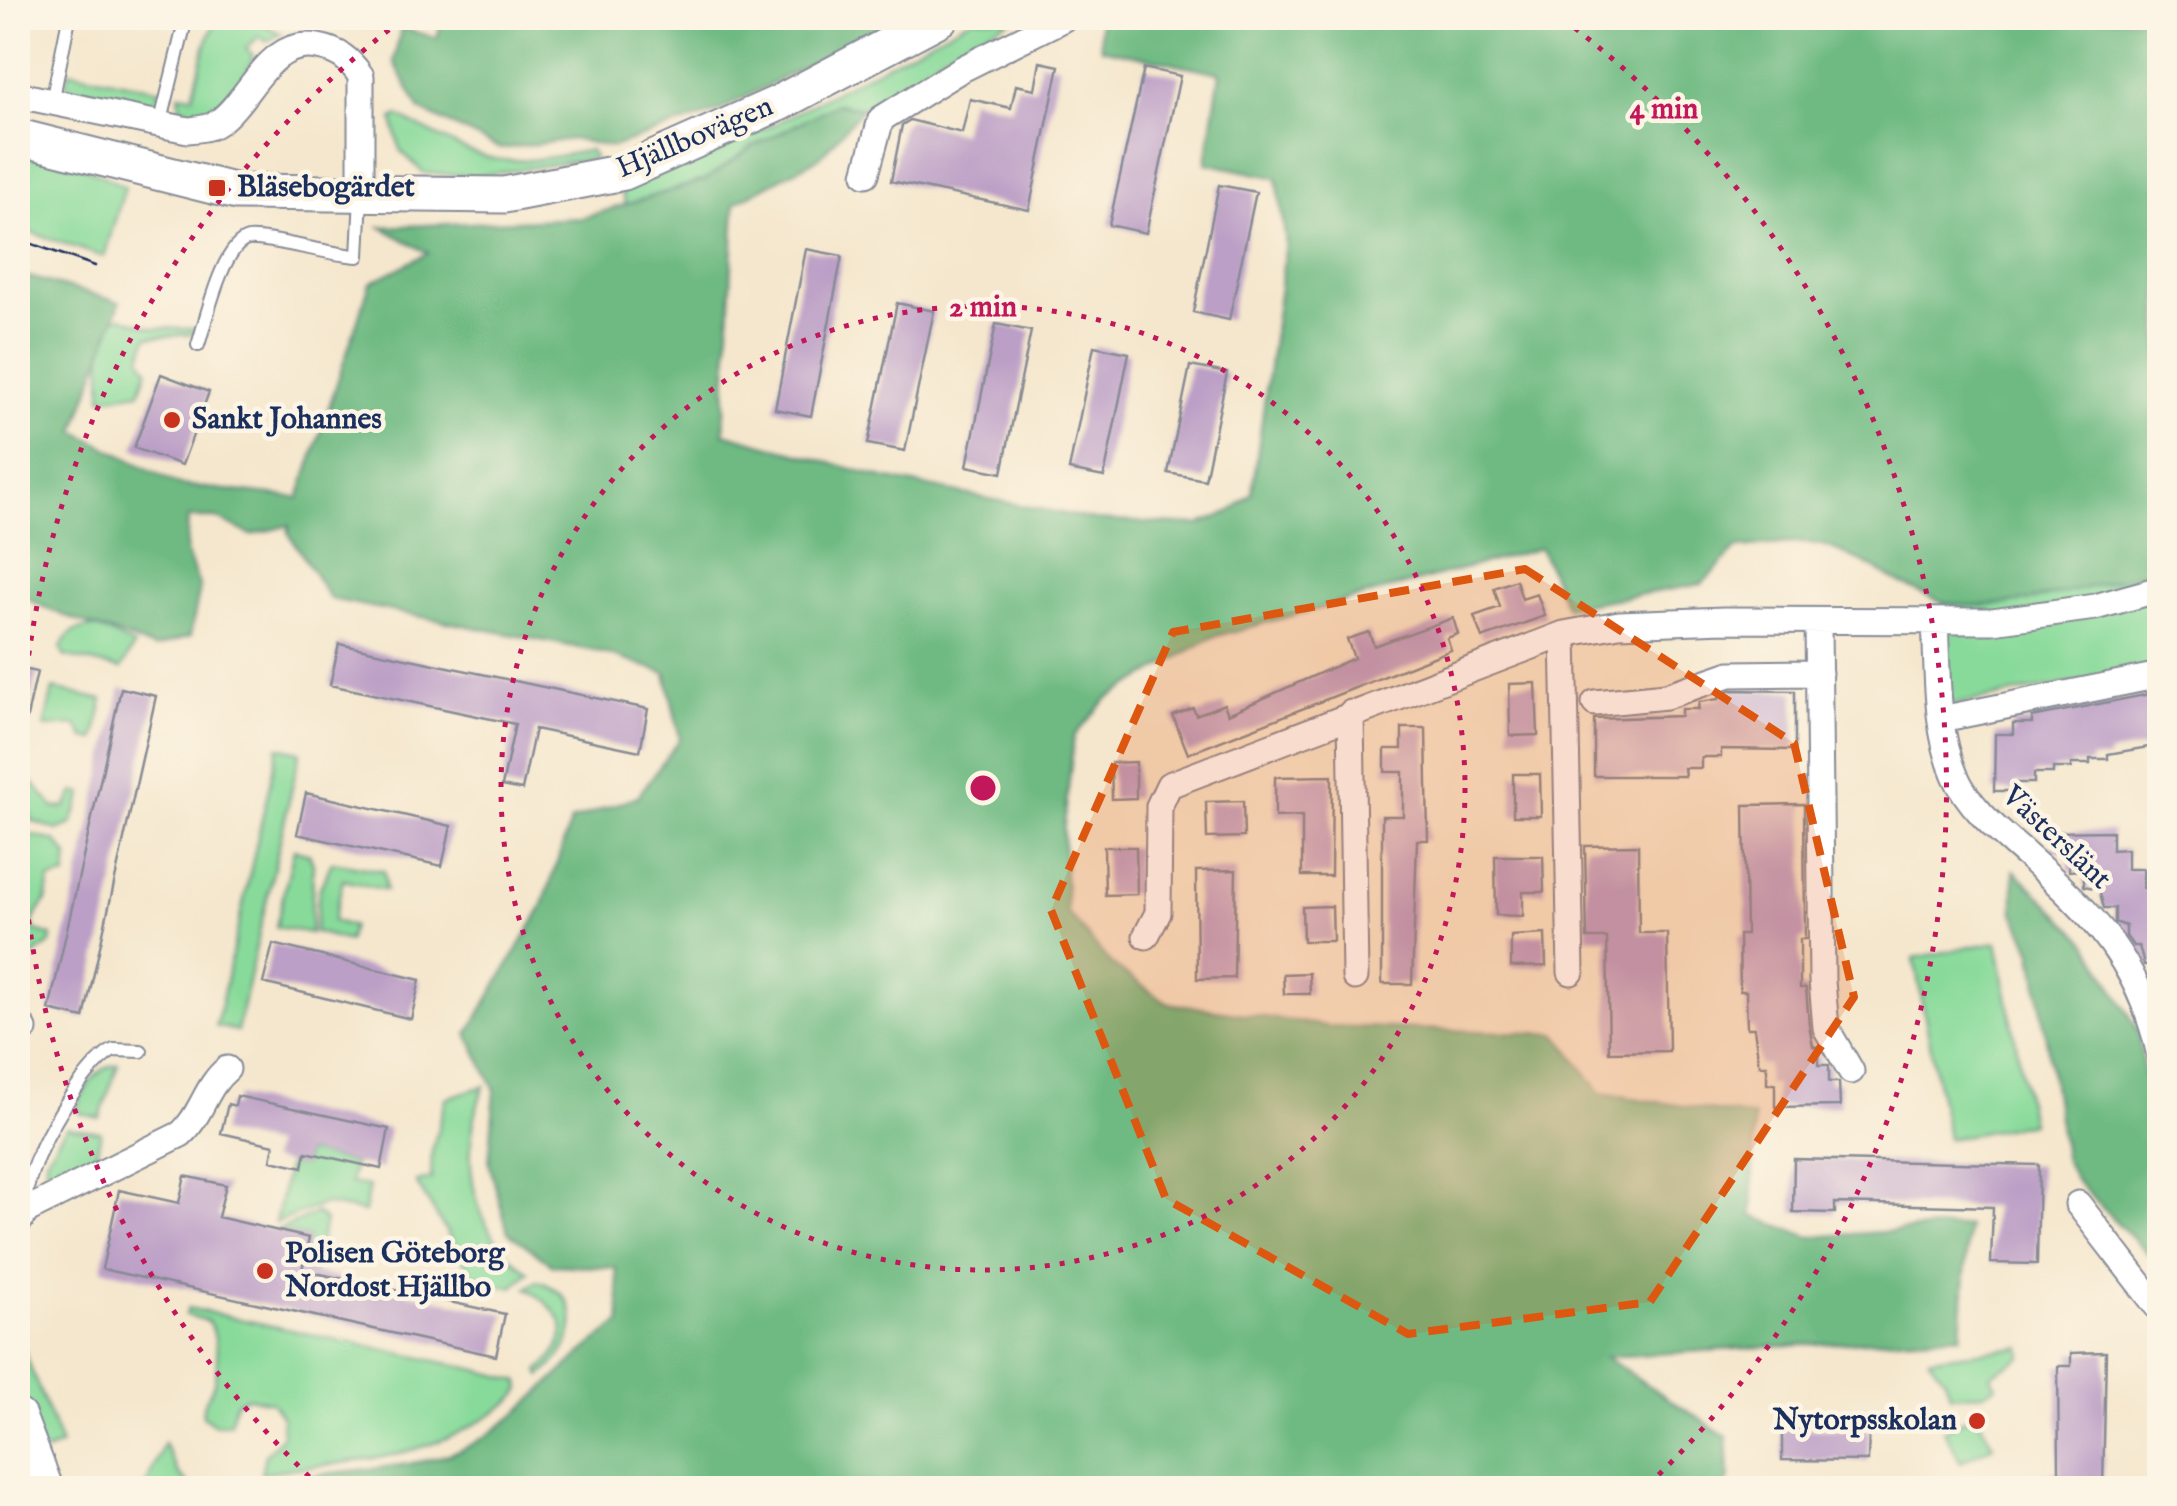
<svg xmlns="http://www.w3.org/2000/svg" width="2177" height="1506" viewBox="0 0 2177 1506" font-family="'IM FELL English',serif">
<rect width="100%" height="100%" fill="#fcf5e5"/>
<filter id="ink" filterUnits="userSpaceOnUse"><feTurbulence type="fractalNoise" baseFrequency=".01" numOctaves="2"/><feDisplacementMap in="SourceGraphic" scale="20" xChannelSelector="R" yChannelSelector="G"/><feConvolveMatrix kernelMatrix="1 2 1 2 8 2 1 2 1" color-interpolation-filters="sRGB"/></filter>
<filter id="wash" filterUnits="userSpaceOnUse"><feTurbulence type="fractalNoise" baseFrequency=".0048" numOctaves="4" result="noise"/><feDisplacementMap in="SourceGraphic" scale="40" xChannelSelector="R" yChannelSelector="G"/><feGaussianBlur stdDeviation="2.25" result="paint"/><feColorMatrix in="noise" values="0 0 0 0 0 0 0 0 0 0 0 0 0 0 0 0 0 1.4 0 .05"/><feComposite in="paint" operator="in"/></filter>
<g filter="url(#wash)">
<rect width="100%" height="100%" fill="#f5e7cd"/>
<path fill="#88da9a" stroke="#52847c" stroke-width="2.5" d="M217,18H250L282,34L267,41L259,36L246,49L253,55C245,87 223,111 191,118L180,111L179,94L193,96L206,43Z
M973,18H1014L941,56L906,87L863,108L837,104L752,147L705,180L626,205L621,190L769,127Z
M68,71L161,90L156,103L147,109L73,94L66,83Z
M398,116C486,161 490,171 590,150L594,158L477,176L424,173L400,150L393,119Z
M18,151L87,168L125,187L104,257L18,228Z
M121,317L153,328L195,329L194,334L147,337L141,358L148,369L140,392L102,398V331L107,319Z
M2159,568V668L1946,706L1943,603C2019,603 2087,588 2159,568Z
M96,627L134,646L121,669L64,656L61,648C67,631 80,628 96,627Z
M53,689L103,700L95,740L85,738L76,725L44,727Z
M278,747L300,752L237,1031L216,1026Z
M33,783L54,808L66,807L74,792L83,793L72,824L57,830L32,821L27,801Z
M18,832L56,841L68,856L66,876L50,880L46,901L33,920L34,930L52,936L50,943L31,958L18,955Z
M294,849L309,854L313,864L311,933L276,927Z
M332,862L384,871L386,890L343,880L333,921L352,926L348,941L315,932L319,890Z
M1997,942L2031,1123L1948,1139L1914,958Z
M118,1064L100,1118L81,1114L77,1106C86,1087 95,1068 118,1064Z
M484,1086C459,1152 467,1229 529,1272L513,1287L490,1285L474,1277L416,1182L431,1179L432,1151L446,1098Z
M66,1127L101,1132L94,1164L53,1184L46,1179V1158Z
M306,1152L354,1163L350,1183L369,1186L364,1212L324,1204L275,1223L288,1163L303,1166Z
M316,1213L325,1221L313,1272L302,1270L308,1238L277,1231Z
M537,1281C590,1296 577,1349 541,1376L539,1371C579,1334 564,1314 527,1288Z
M188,1308L474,1369L519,1381L521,1389C513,1402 498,1410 485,1418C416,1463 339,1461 261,1473L265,1455L282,1436V1417L271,1402L247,1397L236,1402L230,1423L215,1425L203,1416C201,1402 208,1399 213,1386C219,1368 219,1338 208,1321L186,1315Z
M18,1336L61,1445L44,1453L18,1390Z
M2021,1347L2022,1356L1991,1375L1996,1386L1984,1393L1950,1395L1945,1379L1929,1358Z
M1976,1413L1993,1445L1961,1462L1944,1430Z
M164,1443L178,1473L192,1488H145Z"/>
<path fill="#6eba82" stroke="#447470" stroke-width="2.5" d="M442,18H898L717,112L612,147L572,139L501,149L420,110L394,61L401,28L437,38Z
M1099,18H2159V568C2107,583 1992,618 1940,601C1899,587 1863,557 1822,545C1797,539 1763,547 1737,548L1702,584L1566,607L1540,548L1213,637L1107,699L1074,736L1063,834L1067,912L1111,964L1167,1003L1326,1026L1557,1034L1601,1093L1754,1117L1752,1216L1810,1237L1968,1226L1961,1335L1605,1357L1727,1437L1729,1477L1725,1488H257C313,1467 399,1475 460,1450C519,1426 566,1358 621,1323L616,1268L553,1265L508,1232L489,1163L495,1090L468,1034L542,908L571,821L638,796L680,739L666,673L601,652L330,599L288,532L290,525L251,535L216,518H188L186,552L200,588L190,636L154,648C116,632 48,615 18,592V274L120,302L75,431L179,485L299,498L370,283L428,253L381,227L582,218L705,180L752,147L837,104L863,108L820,157L735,203L724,433L884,478L1095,520L1199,525L1232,511L1252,493L1286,243L1277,178L1206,163L1220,73L1101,48Z
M2014,870L2087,942L2138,1030L2159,1175V1265L2075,1180L2064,1157L2033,952L2014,913Z"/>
<g id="blocks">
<path fill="#bc9fc6" d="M1040,62L1059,66L1029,210L891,181L902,125L910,120L962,133L970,99L1011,108L1016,85L1035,89Z
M1144,68L1180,76L1146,233L1109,225Z
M1219,185L1256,192L1229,320L1193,312Z
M806,249L842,256L811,416L775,409Z
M897,303L934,311L905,451L868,444Z
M996,324L1031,331L1002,473L967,466Z
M1094,346L1129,353L1104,477L1069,470Z
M1190,366L1227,373L1205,480L1168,473Z
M161,374L209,392L182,465L134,448Z
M1516,580L1522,599L1537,594L1545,616L1482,638L1474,616L1500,607L1494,588Z
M1453,618L1458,634L1447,638L1451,650L1188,754L1173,716L1193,708L1196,715L1224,704L1228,714L1354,658L1347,639L1369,632L1374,646Z
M339,644L648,709L640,751L535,729L522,790L502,786L515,724L330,685Z
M18,668L37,672L24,730L18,729Z
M1536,683L1538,735L1510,736L1509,684Z
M121,688L156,696L84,1018L49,1010Z
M1732,690L1795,691V750L1721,749V757H1701V768H1684L1685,776H1594V719L1681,716V709H1698L1699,702L1719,699L1720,695Z
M2160,692V745L2108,754V759H2090V764H2071V768H2053V773H2034V783H2016L2015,791H1994L1995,734H2013V723H2032V717Z
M1402,728H1426L1428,840H1417L1412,984H1382V816H1403V772H1385V749H1402Z
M1136,762V798L1112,799L1111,763Z
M1513,774H1540L1541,816H1513Z
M1332,776L1331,876H1302V816L1275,817V777Z
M306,793L451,826L442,866L297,834Z
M1243,801L1244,837L1207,838L1206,802Z
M1804,804L1805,939H1800V988H1806L1809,1024L1813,1046L1819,1048V1065H1829V1082H1839L1840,1106L1775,1107V1084H1767V1065H1759L1754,1028H1747L1746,991H1740L1739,935H1746L1744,805Z
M2112,831V850L2127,849V869H2143V888H2158L2160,965H2144L2139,946H2133L2126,936V926L2115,922V908H2104L2099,889L2084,886V870L2069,871V851H2053V832Z
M1638,845L1639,933H1667L1669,1051L1609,1052L1607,938H1587L1585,846Z
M1104,847H1136L1137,894L1105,895Z
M1495,856H1543L1544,892H1523V916L1496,915Z
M1236,870L1234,978L1197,979L1196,871Z
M1332,906L1333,941H1303L1302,907Z
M1545,934L1546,966L1511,967V936Z
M273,944L420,980L411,1019L263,983Z
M1309,973L1310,994H1284L1283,974Z
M237,1096L389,1129L381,1169L306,1152L303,1167L271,1160L274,1145L221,1133L228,1104L235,1106Z
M1794,1159L2039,1165L2037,1264L1991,1263L1993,1207L1835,1203V1213L1793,1212Z
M185,1176L226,1185L218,1217L309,1238L302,1270L505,1314L496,1356L102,1269L119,1190L179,1203Z
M2106,1352L2103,1488H2008V1477L2059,1472L2058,1366H2071V1353Z
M1782,1429L1869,1430L1868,1461L1782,1460Z"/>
</g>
</g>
<g filter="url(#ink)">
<use href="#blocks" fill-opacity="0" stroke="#888b96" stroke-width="2.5"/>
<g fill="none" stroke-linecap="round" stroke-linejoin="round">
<defs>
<path id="lane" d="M52,102L69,18
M160,125L186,18
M198,345C206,321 222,245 248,239C264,236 332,255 358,256L361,196
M27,1210C16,1176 82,1065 114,1050L141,1051"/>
<path id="street" d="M18,95L188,130C198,129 208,129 217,123C251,100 268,37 318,47C339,51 349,59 361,76V195
M866,174L881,119L960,70L1064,18
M1818,623L1822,981L1826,1028L1851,1071
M1935,623C1938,672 1935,729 1955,775C1969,808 2000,832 2026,855C2095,916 2140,962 2160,1056
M1564,634L1571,972
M1595,703L1666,696L1730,674L1819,673
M1351,713L1355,977
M1941,719L2160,675
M1146,936L1158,913L1159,806L1169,785L1564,634L1619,624L1724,620L1992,621L2095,607L2160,589
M18,1035L24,1029
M2078,1204L2160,1310
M18,1223L27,1210L181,1134C202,1115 205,1087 227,1069"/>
<path id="secondary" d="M18,137L237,192L504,195L624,172L779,103L940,18
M18,1417L45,1488"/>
</defs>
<use href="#lane" stroke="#888b96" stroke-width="16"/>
<use href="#street" stroke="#888b96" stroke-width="29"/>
<use href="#secondary" stroke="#888b96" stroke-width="39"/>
<use href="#lane" stroke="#fff" stroke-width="12"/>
<use href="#street" stroke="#fff" stroke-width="25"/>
<use href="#secondary" stroke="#fff" stroke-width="35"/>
<path stroke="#1b2f5e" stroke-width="2.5" d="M18,239L95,266"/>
</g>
</g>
<path fill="#de5710" fill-opacity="0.2" stroke="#de5710" stroke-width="8" stroke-dasharray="20 12" stroke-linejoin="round" d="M1525,569L1794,743L1854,997L1650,1302L1408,1334L1166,1199L1051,910L1173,632Z"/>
<g fill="none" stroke="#c2185b" stroke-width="5" stroke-dasharray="5 10">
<circle cx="983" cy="788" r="482"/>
<path d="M320 1487A963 963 0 0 1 403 19M1563 19A963 963 0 0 1 1646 1487"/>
</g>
<g fill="#c8321e" stroke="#fcf5e5" stroke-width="4">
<rect x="207" y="178" width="20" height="20" rx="5"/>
<circle cx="172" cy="420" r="10"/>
<circle cx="265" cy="1271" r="10"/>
<circle cx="1977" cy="1421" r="10"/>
</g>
<g text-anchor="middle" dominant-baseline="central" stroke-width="9" stroke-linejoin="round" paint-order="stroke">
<g font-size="30" fill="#1b2f5e" stroke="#fcf5e5">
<text transform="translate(695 138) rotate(-23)">Hjällbovägen</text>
<text transform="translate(2056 838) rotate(43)">Västerslänt</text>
</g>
<g font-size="30" font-weight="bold" fill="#1b2f5e" stroke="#fcf5e5" text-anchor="start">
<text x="237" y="188">Bläsebogärdet</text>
<text x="192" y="420">Sankt Johannes</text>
<text x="285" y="1254">Polisen Göteborg<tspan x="285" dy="34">Nordost Hjällbo</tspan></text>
<text x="1957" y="1421" text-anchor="end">Nytorpsskolan</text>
</g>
</g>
<circle cx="983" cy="788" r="15" fill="#c2185b" stroke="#fcf5e5" stroke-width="5"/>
<g font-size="30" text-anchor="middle" font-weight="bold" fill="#c2185b" stroke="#fcf5e5" stroke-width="9" stroke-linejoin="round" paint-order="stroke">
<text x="1664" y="118">4 min</text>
<text x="983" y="316">2 min</text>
</g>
<rect width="2177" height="1506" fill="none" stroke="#fcf5e5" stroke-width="60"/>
</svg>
